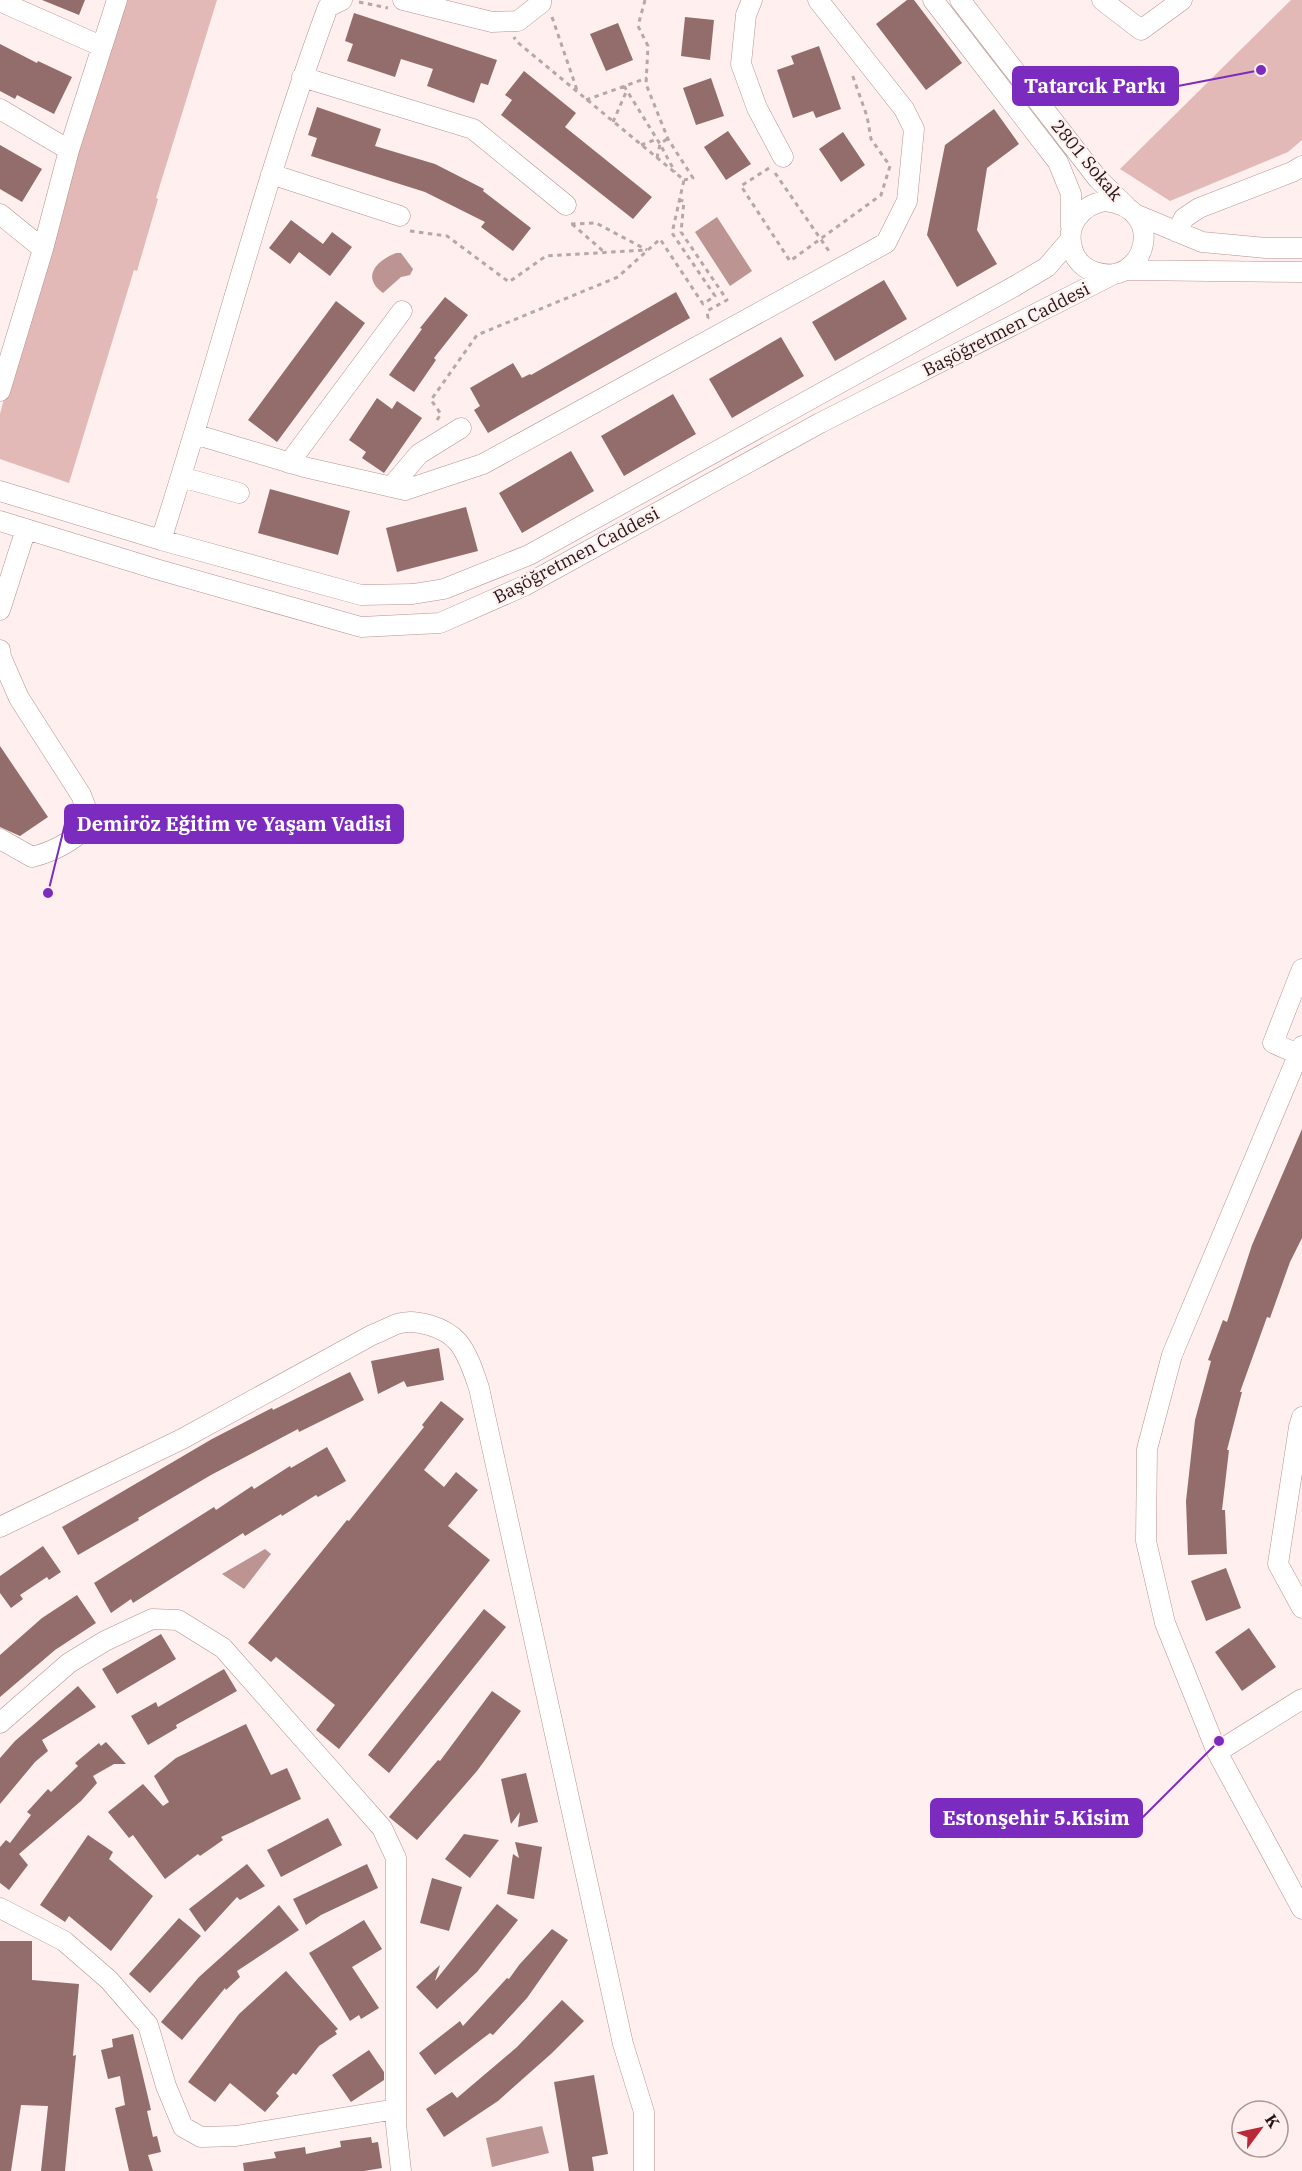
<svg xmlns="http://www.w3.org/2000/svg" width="1302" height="2171" viewBox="0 0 1302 2171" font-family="'IBM Plex Serif',serif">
<rect width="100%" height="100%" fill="#ffefee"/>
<path fill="#e2b9b7" d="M107,0H217L156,198L158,199L137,271L134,270L69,483L0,459V414Z
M1291,0H1302V140L1288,152L1170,201L1120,169Z"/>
<path fill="#bc9492" d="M717,217L752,271L730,286L695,232Z
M396,253H401L413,269L410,275L401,277L383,293C361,277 376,261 396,253Z
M265,1549L271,1554L244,1589L222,1574Z
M542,2126L549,2153L492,2167L486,2138Z"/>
<path fill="#926d6b" d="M42,0H85L79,15Z
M907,0H914L962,63L926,90L876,24Z
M354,13L497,60L488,85L481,83L474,103L427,86L433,69L401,59L395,77L347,61L353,44L345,41Z
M685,17L714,20L710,60L681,56Z
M618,23L633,60L606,71L590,34Z
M0,44L37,63L38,61L72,77L54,114L17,95L15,99L0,91Z
M819,46L841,109L816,118L813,111L793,118L777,70L794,64L791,56Z
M524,71L576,113L565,127L652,197L633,219L501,115L512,100L505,95Z
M711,78L724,116L696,125L683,88Z
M317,107L381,129L375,146L435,164L484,189L483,191L531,228L513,251L481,227L485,222L425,192L311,156L317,138L308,135Z
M994,109L1019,144L987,168L977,230L997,264L957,287L927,235L945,145Z
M728,131L751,164L726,180L704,147Z
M843,132L865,165L841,182L819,149Z
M0,145L42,169L22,202L0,189Z
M291,220L323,244L332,232L352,247L330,276L299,252L290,264L269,248Z
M884,280L907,319L835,361L812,322Z
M676,292L690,318L488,433L474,410L480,406L470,388L513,363L522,378L530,374L531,375Z
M445,297L468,315L434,358L436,360L414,392L389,375L422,329L420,328Z
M336,301L365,323L277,442L248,420Z
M781,337L804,376L732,418L709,379Z
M673,394L696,434L624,476L601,436Z
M377,398L392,409L397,401L422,418L384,473L362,458L366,452L349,440Z
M571,451L594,491L522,533L499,493Z
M270,489L350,511L338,555L258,533Z
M466,507L478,551L397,572L386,528Z
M0,746L48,817L20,836L0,827Z
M1302,1129V1238L1290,1262L1270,1318L1267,1317L1240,1392H1242L1227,1450H1229L1222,1510H1225L1227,1554L1188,1555L1186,1501L1195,1420L1211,1361L1208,1360L1223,1320L1227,1322L1252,1245Z
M439,1348L444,1380L407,1387L404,1381L378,1394L371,1361Z
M350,1372L364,1400L299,1432L298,1429L211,1475L138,1518L139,1520L78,1555L62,1527L212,1439L272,1408L273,1410Z
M441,1401L464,1419L424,1470L444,1487L456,1472L478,1490L448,1526L490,1560L339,1749L316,1730L335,1705L276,1657L271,1662L248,1643L347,1520L349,1521L424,1427L422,1425Z
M327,1447L346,1481L318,1497L316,1495L282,1516L281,1514L245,1536L243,1533L133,1603L131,1599L111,1613L94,1583L214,1507L216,1510L252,1486L254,1489L290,1466L291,1468Z
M43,1546L61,1572L49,1580L47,1577L20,1595L23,1599L11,1608L0,1593V1576Z
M1226,1568L1241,1608L1206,1621L1191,1581Z
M77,1595L96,1623L55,1650L0,1697V1655L42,1618Z
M484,1609L506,1627L389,1773L368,1755Z
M1249,1628L1276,1667L1242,1691L1215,1652Z
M161,1634L176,1659L117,1694L102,1669Z
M224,1669L237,1691L176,1725L177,1728L148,1745L131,1716L156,1702L158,1707Z
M78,1686L96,1707L42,1740L48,1751L35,1762L0,1804V1758L15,1741Z
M492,1691L521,1711L477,1771L417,1840L389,1817L438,1760L440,1761Z
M246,1724L271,1775L287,1768L301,1799L221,1837L223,1840L200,1856L198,1854L165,1879L133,1835L129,1838L108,1812L143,1784L163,1806L169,1802L154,1776L176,1758Z
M106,1742L126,1764H114L93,1776L97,1783L81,1801L19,1854L28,1865L9,1890L0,1883V1847L6,1840L10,1843L31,1815L27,1812L48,1789L51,1792L78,1766L75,1763L99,1743L101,1746Z
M526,1773L538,1822L518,1827L520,1812L511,1824L501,1779Z
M328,1818L342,1845L281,1877L267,1850Z
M464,1834L499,1840L470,1878L445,1859Z
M88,1835L113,1852L109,1859L153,1896L111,1951L69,1916L65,1922L40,1905Z
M515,1842L542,1847L534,1899L507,1894L513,1854L519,1858Z
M247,1864L265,1886L240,1900L237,1897L205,1932L189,1909Z
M367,1864L378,1888L321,1915L306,1925L293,1899Z
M432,1878L462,1887L449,1931L420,1923Z
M497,1904L518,1920L477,1972L437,2009L416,1987L440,1965L435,1981Z
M279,1905L299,1930L237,1971L240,1977L226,1990L225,1988L182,2040L161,2022L199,1977Z
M179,1918L201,1936L150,1993L129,1974Z
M364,1920L382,1949L352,1967L379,2008L361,2019L359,2015L350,2021L309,1953Z
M552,1929L568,1940L527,1998L493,2035L490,2033L435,2075L419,2053L460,2021L463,2026L507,1978L509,1979L519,1965Z
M0,1941H32V1980L79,1984L73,2056L76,2055L65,2171H41L48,2106L21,2105L11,2171H0Z
M286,1971L338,2029L335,2031L337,2034L319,2046L296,2075L293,2073L276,2093L279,2096L265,2112L230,2083L215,2102L188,2082L239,2014Z
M562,2000L584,2021L552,2053L498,2101L444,2137L426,2109L452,2092L457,2098L517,2047Z
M133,2034L151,2110L147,2111L153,2137L157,2136L161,2152L148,2155L153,2171H129L115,2108L125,2105L120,2076L108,2079L101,2050L113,2047L112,2039Z
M369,2050L384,2072V2080L351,2102L332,2075Z
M594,2075L608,2154L592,2157L594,2171H569L554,2082Z
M371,2137L372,2143L378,2142L382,2168L364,2171H244L243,2163L276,2158L274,2152L305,2147L306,2154L341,2147L340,2141Z"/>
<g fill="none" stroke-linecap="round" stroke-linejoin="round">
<defs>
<path id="minor" d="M2,0L6,4L101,46
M403,0L492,22L518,21L541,3V0
M752,0L746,15L741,64L757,108L783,157
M933,0L1058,162L1071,194V227
M960,0L1098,179L1126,206
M1102,0L1141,30L1182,0
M302,77L473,129L566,205
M0,109L69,150
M271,174L400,216
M1105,201C1169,208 1145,289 1095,272C1085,269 1076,261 1073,251C1064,225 1082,205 1105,201Z
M0,214L43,249
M1137,215L1202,242L1266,248H1302
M1177,232L1184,218L1199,208L1292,172L1302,166
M1126,270L1302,272
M0,391L43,249L69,150L117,0
M194,434L304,467L405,490L483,464L886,243L907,201L914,129L904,109L818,0
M289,463L402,311
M181,477L239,493
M391,487L419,454L461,428
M0,491L161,540L361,595L413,594L444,589L529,555L1015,286L1047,267L1070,240
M0,521L156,569L361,627L440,623L524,586L820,423L1114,274
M161,540C218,363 263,182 328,7L342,0
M0,610L26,529
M0,650L1,657L19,698L81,795L88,813L86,828C72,841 52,852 32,857L0,839
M1302,969L1273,1043L1302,1056
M1302,1046L1172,1355L1147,1449L1146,1541L1165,1623L1217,1752L1302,1909
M1302,1417L1299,1427L1278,1564L1302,1608
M0,1527L182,1439L372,1335C380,1332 389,1327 397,1324C415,1318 445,1327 458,1342C468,1354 474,1373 479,1388L623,2044L644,2112V2171
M0,1723L69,1663L105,1641L152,1619L178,1620L223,1648L382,1828L396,1858V2125L401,2171
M1217,1752L1302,1699
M0,1908L64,1941L109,1980L148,2025L166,2086L183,2127L201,2137L236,2136L396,2109"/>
</defs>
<use href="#minor" stroke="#b59290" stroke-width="21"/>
<path stroke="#b7a8a7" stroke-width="3" stroke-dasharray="4.5 4.5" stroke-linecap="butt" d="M645,0L638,26L648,46L646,84L668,139L693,178L684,180
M359,2L388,8
M552,17L577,90
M624,86L660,144L667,139
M586,100L647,78
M613,122L627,90
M641,145L657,139
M657,158L660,144L675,172
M769,168L741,186L790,261L881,195L890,166L871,139L867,116L852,74
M775,173L831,254
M679,200L684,201L681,232L727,300L707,311L708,318L706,319
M571,224L596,223L647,250
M572,224L603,251
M410,231L447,236L509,282L546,256L646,250
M437,420L441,414L431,400L477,335L618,277L660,239L703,304L715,296L672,233L684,180L516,41L514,37"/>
<use href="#minor" stroke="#fff" stroke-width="20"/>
</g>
<g text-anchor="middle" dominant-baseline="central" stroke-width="4.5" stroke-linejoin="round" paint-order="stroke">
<g font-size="18" fill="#231615" stroke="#ffefee">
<text transform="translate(1087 160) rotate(50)">2801 Sokak</text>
<text transform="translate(1006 329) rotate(-27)">Başöğretmen Caddesi</text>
<text transform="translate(576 555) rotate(-28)">Başöğretmen Caddesi</text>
</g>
</g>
<path fill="none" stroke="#7b2cbf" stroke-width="2" d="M1261 70L1178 86M48 893L65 824M1219 1741L1142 1818"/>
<g fill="#7b2cbf" stroke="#ffefee" stroke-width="2">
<circle cx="1261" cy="70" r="6"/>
<circle cx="48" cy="893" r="6"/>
<circle cx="1219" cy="1741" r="6"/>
</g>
<g fill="#7b2cbf" stroke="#7b2cbf" stroke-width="2">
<rect x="1013" y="67" width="165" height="38" rx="6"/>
<rect x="65" y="805" width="338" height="38" rx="6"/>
<rect x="931" y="1799" width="211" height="38" rx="6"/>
</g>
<g font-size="20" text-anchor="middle" font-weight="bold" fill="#fff">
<text x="1095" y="93">Tatarcık Parkı</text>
<text x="234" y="831">Demiröz Eğitim ve Yaşam Vadisi</text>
<text x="1036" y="1825">Estonşehir 5.Kisim</text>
</g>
<g transform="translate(1260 2129) rotate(57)"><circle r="28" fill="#ffefee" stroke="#a79897" stroke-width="1.5"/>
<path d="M0-4.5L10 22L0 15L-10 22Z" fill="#ba2937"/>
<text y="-9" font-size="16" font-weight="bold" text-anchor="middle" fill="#231615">K</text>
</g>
</svg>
